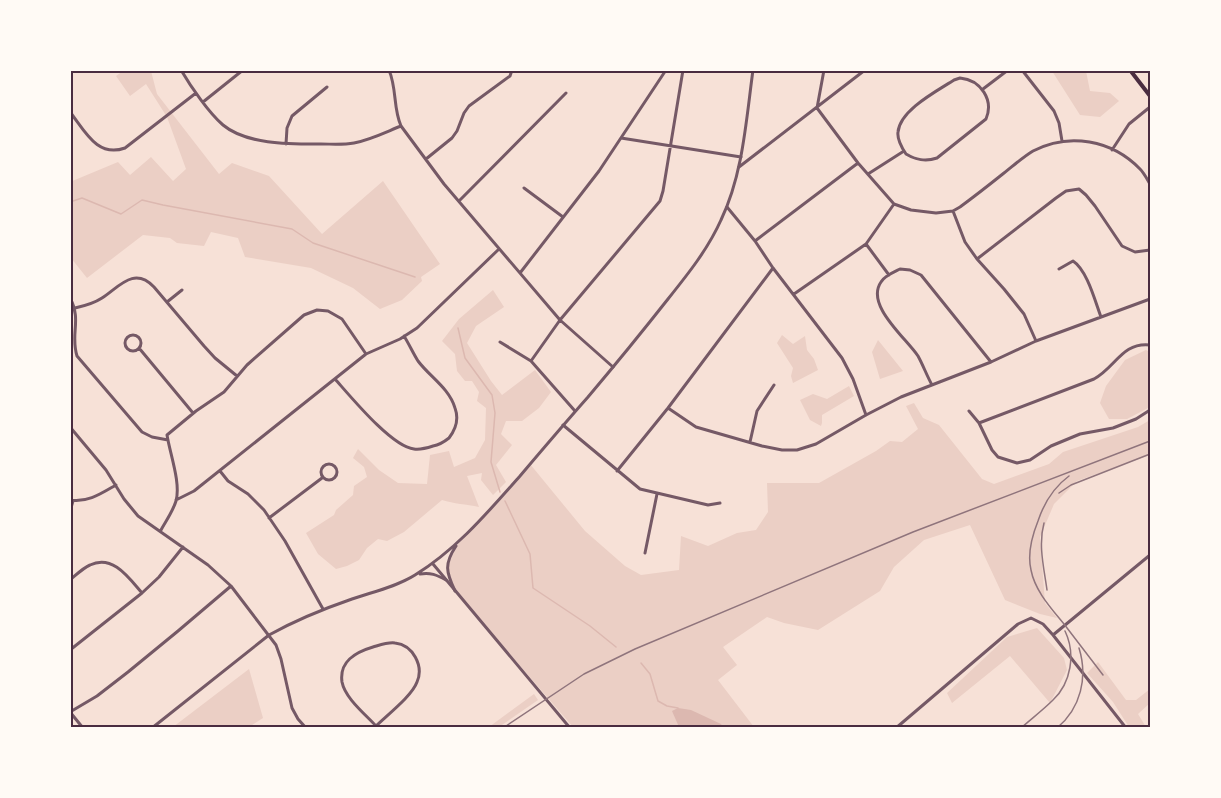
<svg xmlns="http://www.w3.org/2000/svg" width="1221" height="798" viewBox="0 0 1221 798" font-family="Mulish,sans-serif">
<rect width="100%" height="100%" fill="#f7e1d7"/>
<path fill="#ebcfc5" d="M123,71H151L157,94L219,174L232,163L269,176L322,234L383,181L440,264L421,277L422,281L402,300L380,309L353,288L311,268L245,257L238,238L211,232L204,246L177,243L170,238L143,235L87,278L71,258L70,182L118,162L130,175L151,157L173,181L186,169L167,117L146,84L130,96L116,76Z
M1052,71H1086L1090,91L1110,93L1119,101L1100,117L1080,115Z
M493,290L504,307L476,326L467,343L491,381L502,395L535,370L551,392L539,408L522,421H506L501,434L512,445L496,465L506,482L493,495L481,480L482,473L467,476L479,507C466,504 454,504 442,500L404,532L387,541L378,539L367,548L359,560L347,566L336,569L318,554L306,533L334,515L336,510L353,495L354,486L367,477L364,467L353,458L358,449L379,470L398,483L427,484L430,455L449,451L454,467L475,458L485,440L486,408L477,401L479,392L472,381H465L457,371L455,354L442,341L459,319Z
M782,335L793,344L805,336L807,350L814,359L818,370L793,383L791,376L793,368L777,343Z
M878,340L903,371L880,379L872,352Z
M1146,350L1150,352V407L1127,419H1109L1100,403L1106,386L1125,360Z
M849,386L854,396L822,415V423L821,426L810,420L800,400L813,394L827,399Z
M914,403L923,418L939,425L982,479L994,484L1049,464L1063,452L1138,427L1150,420V455L1077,481L1054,504L1040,537L1045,603L1057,618L1040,614L1005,600L970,525L924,540L894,567L880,591L818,630L784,623L767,617L723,647L737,665L718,680L754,727H573L455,591C447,567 443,565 459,543L530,464L585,531L625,566L641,575L679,570L681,536L708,546L737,533L756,530L768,512L767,483H819L876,451L890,441L902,442L918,429L906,406Z
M1037,628L1064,658L1067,670L1050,703L1010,656L952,703L947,693L1007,637Z
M1098,662L1126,700H1136L1150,689V703L1138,714L1146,727H1129L1113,702L1087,673Z
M249,669L263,718L249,727H173Z
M534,694L538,700L499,727H489Z"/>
<path fill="#dcb8b0" d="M678,708L691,710L721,724L723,727H679L672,711Z"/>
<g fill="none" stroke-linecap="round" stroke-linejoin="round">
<path stroke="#dcb8b0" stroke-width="1.5" d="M70,195L72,200
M70,202L82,198L121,214L142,200L163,205L292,229L313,243L415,277
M458,328L465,358L492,395L495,413L491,462L500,492
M505,501L530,554L533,588L590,626L616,647
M641,663L650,674L658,701L667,706L678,708"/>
<path stroke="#755966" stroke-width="3" d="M181,70C191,87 209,113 223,125C247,145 292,144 321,144C332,144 343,145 354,143C370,140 386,132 401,126
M389,70C397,89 393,108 401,126L444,184L560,320L613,367
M824,70L817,108L858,163L894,204L911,210L936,213L953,211L960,207C975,196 989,185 1004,173C1013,166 1023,157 1033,151C1069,132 1112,140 1140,169C1144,173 1147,179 1150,184
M1022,70L1054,111L1059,123L1062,141
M960,78C981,80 994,100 986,119L937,158C925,162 916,160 906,154C902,148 897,139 898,132C900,110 937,91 954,80Z
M983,89L1008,70
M203,102L243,70
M70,112C85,131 97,158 125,148L196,93
M621,138L741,157
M286,144L287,128L292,116L327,87
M1112,150L1129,124L1150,107
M426,159L452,138L457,131L464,113L469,106L510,76L512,70
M739,167L865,70
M868,174L904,151
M524,188L563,217
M459,201L566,93
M727,207L755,241L773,268L842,358L853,379L866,415
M953,211L965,242L977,259L1004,289L1024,314L1036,341
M755,241L858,163
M866,244L889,275
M977,259L1056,198L1066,191L1079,189L1086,195L1095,206L1122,246L1135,252L1150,250
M1059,269L1073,261C1087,270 1095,301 1101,317
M520,273L599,171L666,70
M794,294L866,244L894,204
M70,298C82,320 70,334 77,356L142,432L152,437L168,440
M167,302L182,290
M75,308C84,306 93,304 102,298C119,287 134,266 154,287L204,346L215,358L237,376
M125 343a8 8 0 1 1 16 0a8 8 0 1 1-16 0Z
M500,342L531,361L575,411
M139,348L193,413
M531,361L560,320L660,201L663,191L683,70
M335,379C351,397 392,447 414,449C420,450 427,448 433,446C439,445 444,442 449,438C456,429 459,419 455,408C449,388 430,377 418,361C413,353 409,344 404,336
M932,385C927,376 923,365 918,356C906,338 865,305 881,282C884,276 894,272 900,269L910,270L921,275L991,362
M668,408L696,427L762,446L782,450H797L816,444L866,415L901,397L991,362L1036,341L1150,299
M969,411L979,423L992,450L998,457L1017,463L1030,460L1051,446L1080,434L1113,428L1136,419L1150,410
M979,423L1094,379C1116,367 1122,342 1150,345
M563,425L640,489L708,505L720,503
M70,427L106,470L124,499L138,516L208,565L231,586L276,645L281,659L292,708L298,719L306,728
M750,442L757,411L774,385
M321 472a8 8 0 1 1 16 0a8 8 0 1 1-16 0Z
M220,471L228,481L248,494L264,510L285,541L323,609
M617,471L668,408L773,268
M70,500C88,503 102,493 116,485
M176,500L194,491L366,354L400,339L417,328L499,249
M70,511L73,501
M269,518L322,478
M161,530C166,521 173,511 176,501C181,483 170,454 167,435L196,411L224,392L247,365L304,315L317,310L328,311L342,319L366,354
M645,553L657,494
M433,564L570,728
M70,580C76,575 83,568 90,565C113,554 129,578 142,593
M1053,635L1150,555
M70,650L142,593L159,577L183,547
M70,712L97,696L128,672L178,631L231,586
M70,712L83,728
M374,728L376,726C387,715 412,696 417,682C424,666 413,645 395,643C388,642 380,645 373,647C356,652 339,661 342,682C345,698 365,714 376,726
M896,728L1018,624L1031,618L1043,624L1053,635L1126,728"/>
<path stroke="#755966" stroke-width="3" d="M420,574C430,572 437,575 446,580
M455,591C446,572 444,564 456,546
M152,728L269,635C296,620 323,609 352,599C372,592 396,587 415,575C457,549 488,512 520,476C542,450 565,423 588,397C615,365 642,332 668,299C688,274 708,249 721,220C743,174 746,121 753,70"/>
<path stroke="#4a2c40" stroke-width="4" d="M1130,70L1150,96"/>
<path stroke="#8f747c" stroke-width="1.5" d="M1069,476C1054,487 1044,503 1038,521C1032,536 1027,553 1031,570C1035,591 1051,608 1064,624C1077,641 1090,658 1103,675
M1059,493L1071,485L1150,454
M1044,523C1038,545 1044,568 1047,590
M503,728L584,674L635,649L913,532L1150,441
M1021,728C1031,719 1043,710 1053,700C1071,683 1076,654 1065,631
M1057,728C1081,708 1088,677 1079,648"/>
</g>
<rect width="1221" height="798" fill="none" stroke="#fffaf5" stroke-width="144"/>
<rect x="72" y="72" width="1077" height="654" fill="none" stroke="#4a2c40" stroke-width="2"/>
</svg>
